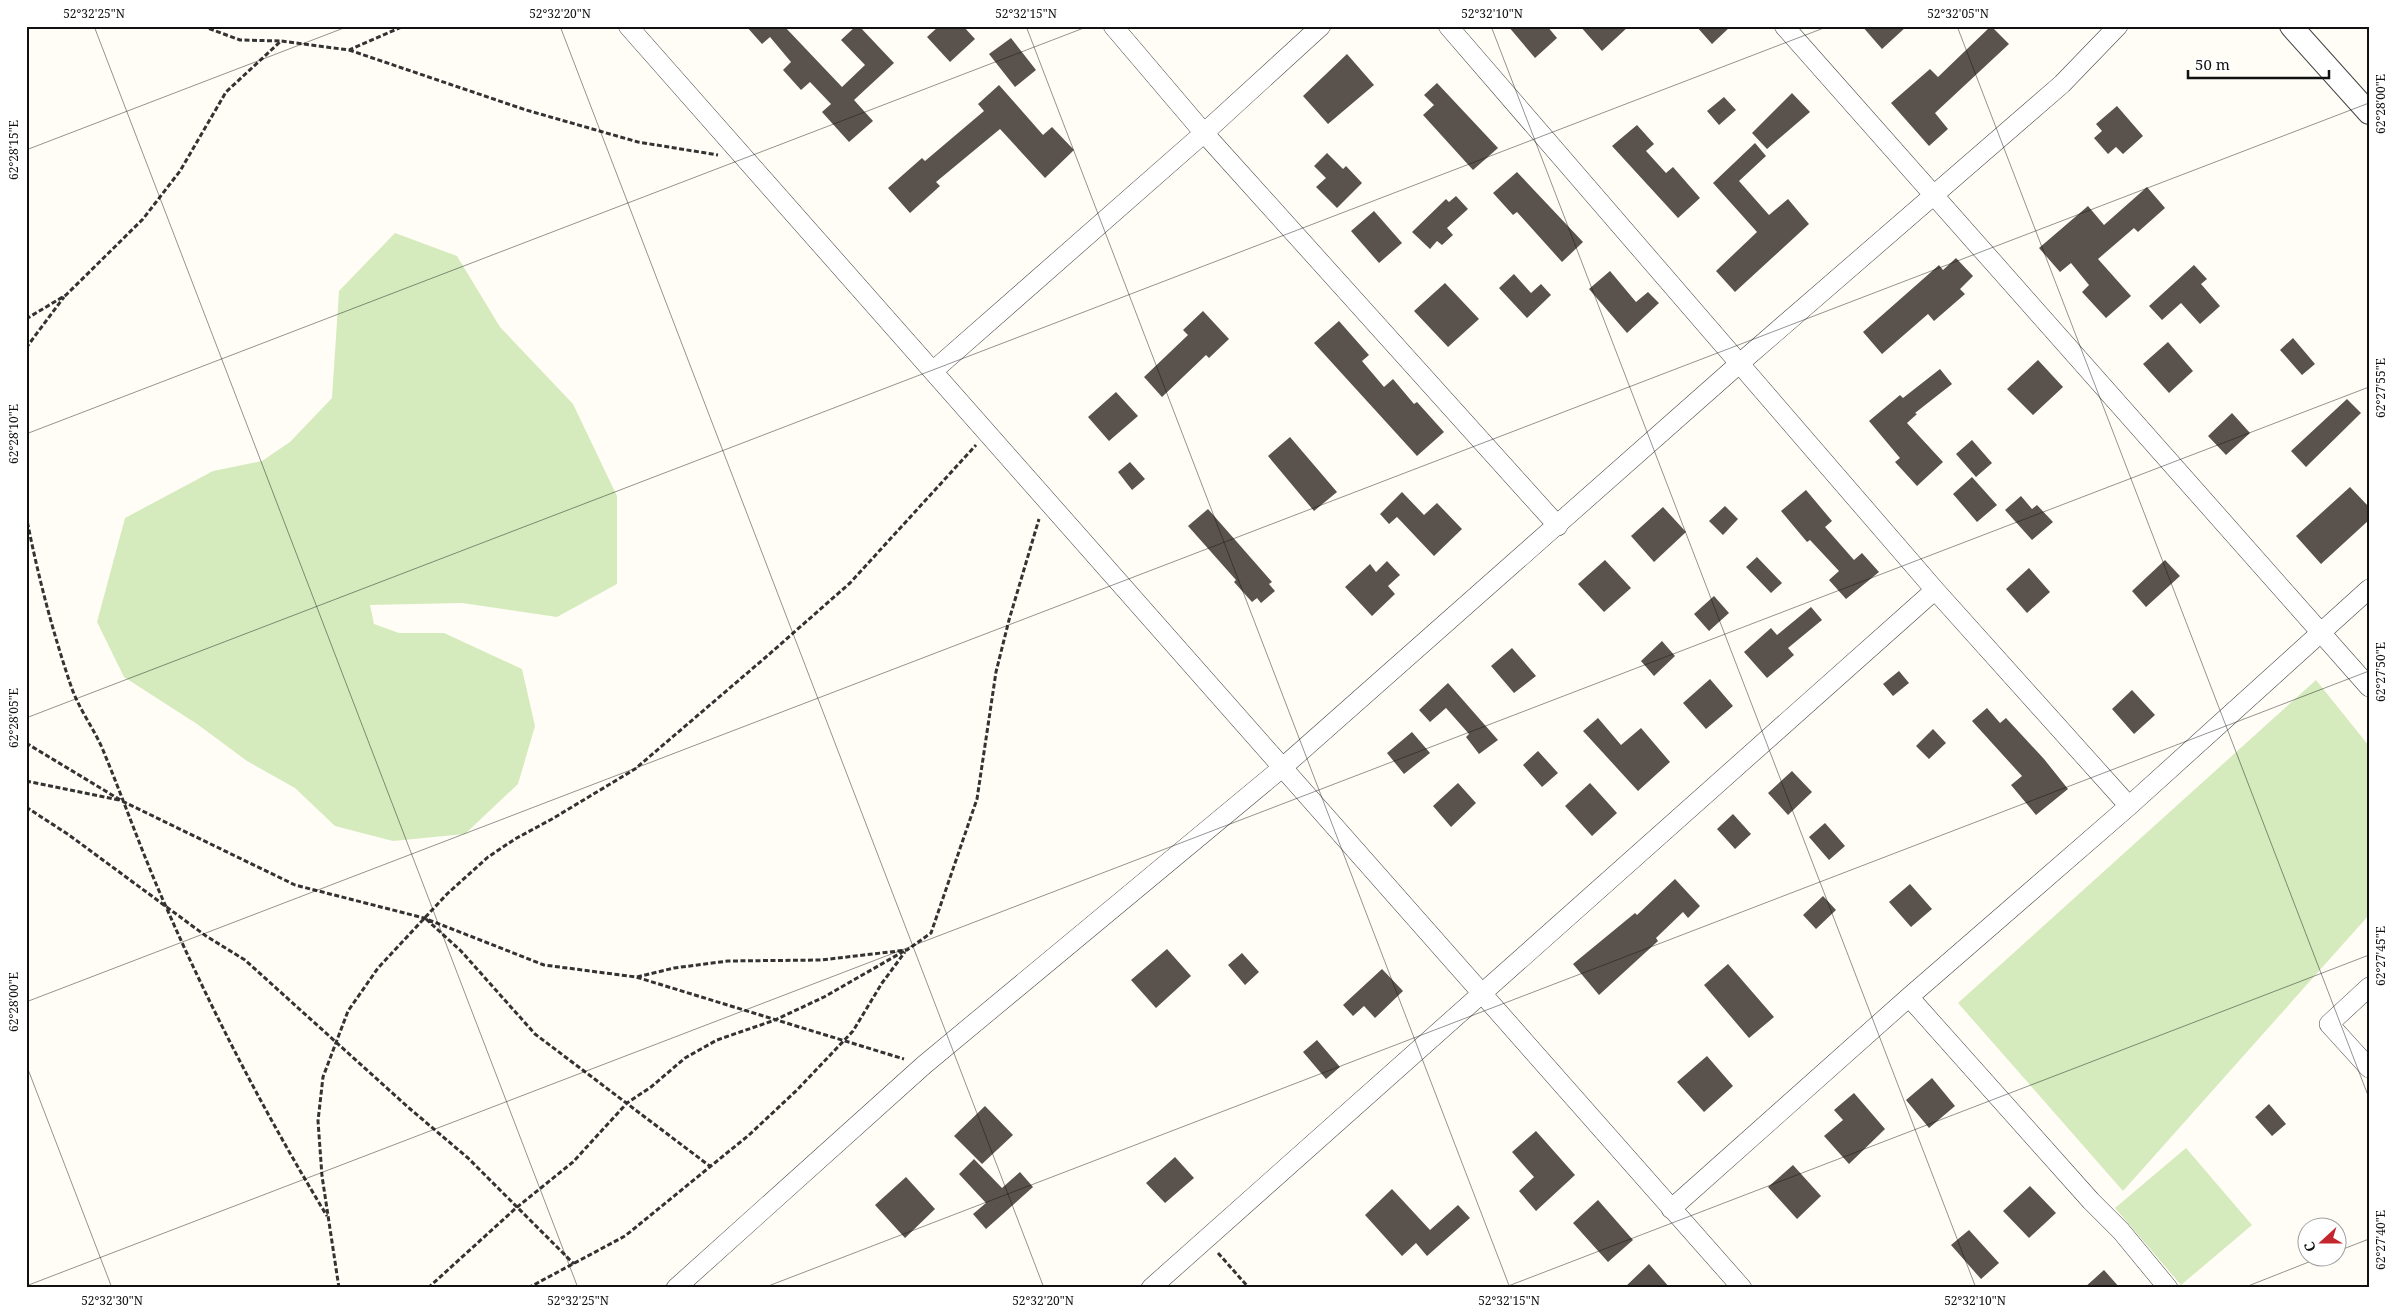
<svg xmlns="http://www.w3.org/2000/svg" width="2395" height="1314" viewBox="0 0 2395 1314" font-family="'Noto Serif',serif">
<rect width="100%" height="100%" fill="#fffdf5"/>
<path fill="#d5ebbd" d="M395,233L457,256L500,327L573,404L617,496V584L557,617L462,603L370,605L374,624L399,633H444L522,669L535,726L518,784L465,834L393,841L335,826L295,788L247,761L197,724L124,677L97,622L125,518L213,471L262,461L290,442L332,398L339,291Z
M2316,680L2369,746V915L2123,1191L1958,1003Z
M2186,1148L2252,1225L2181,1285L2115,1208Z"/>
<path fill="#5a524d" d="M746,26H784L842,87L865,65L841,40L856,26H859L894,63L854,100L873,121L849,142L822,112L831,104L810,82L801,90L783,70L791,62L770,37L762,44Z
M939,26H963L975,39L950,62L927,37Z
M1508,26H1547L1557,38L1535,58Z
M1580,26H1629L1602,51Z
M1696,26H1731L1712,44Z
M1862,26H1907L1882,49Z
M1991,26L2009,44L1935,113L1948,129L1929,146L1891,103L1930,69L1938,77Z
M1011,38L1036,70L1015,87L989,54Z
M1347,54L1374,85L1328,124L1303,96Z
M1437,83L1498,148L1473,170L1423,115L1434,105L1424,95Z
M999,85L1043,135L1052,127L1074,150L1045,178L1000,129L936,182L940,186L910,213L888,188L922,158L925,161L984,111L978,104Z
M1792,93L1810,112L1767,149L1752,133Z
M1724,97L1736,110L1719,125L1707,111Z
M2117,106L2143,136L2123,154L2116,147L2108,154L2094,138L2102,131L2096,124Z
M1637,125L1654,144L1646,151L1666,173L1673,167L1700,198L1678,218L1612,146Z
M1755,143L1766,156L1739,181L1769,215L1788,199L1809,224L1735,292L1716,271L1757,232L1713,183Z
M1327,153L1343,169L1346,166L1362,183L1337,208L1316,187L1326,178L1314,166Z
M1517,172L1583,242L1562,262L1517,212L1513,215L1493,193Z
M2147,187L2165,208L2138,232L2134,228L2098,259L2131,296L2106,318L2082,292L2089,285L2071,263L2060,272L2039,248L2088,206L2104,225Z
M1456,196L1468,209L1447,228L1453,235L1442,245L1437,241L1430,249L1412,232L1446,199L1449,202Z
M1374,211L1402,243L1379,263L1351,231Z
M1956,258L1973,276L1960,289L1965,294L1934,321L1928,314L1882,354L1863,332L1939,265L1943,270Z
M2194,265L2207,279L2201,284L2220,306L2200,324L2181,303L2162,320L2149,306Z
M1610,271L1636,302L1648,292L1659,303L1627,333L1589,289Z
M1514,274L1531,293L1541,284L1551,295L1527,318L1499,288Z
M1445,283L1479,319L1448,347L1414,311Z
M1203,311L1229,339L1209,358L1206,355L1162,397L1144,377L1188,335L1183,330Z
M1339,321L1369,355L1362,361L1384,387L1393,379L1414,404L1417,402L1444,432L1417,456L1314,343Z
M2293,338L2315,364L2302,375L2280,350Z
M2168,342L2193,371L2169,393L2143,364Z
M2038,360L2063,387L2033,415L2007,389Z
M1940,369L1952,384L1915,413L1917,414L1907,423L1943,462L1917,486L1895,462L1900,458L1869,421L1900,395L1903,398Z
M1116,392L1138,416L1109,441L1088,417Z
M2347,399L2361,413L2306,467L2291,451Z
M2232,413L2250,433L2226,455L2208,436Z
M1290,437L1337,492L1314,511L1268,456Z
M1972,440L1992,463L1976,477L1956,454Z
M1130,462L1145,479L1132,490L1118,472Z
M1972,477L1997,505L1977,522L1953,494Z
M2350,487L2369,507V520L2321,564L2296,536Z
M1806,490L1832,521L1825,527L1854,560L1862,553L1879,572L1846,599L1829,580L1839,571L1810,540L1807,542L1781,511Z
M1402,492L1424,515L1437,503L1462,529L1434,556L1397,517L1389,524L1380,514Z
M2021,496L2032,509L2037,505L2053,522L2032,540L2005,510Z
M1725,506L1738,519L1723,535L1709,521Z
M1663,507L1686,532L1654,562L1631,536Z
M1208,509L1272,582L1269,584L1275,591L1261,603L1257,598L1252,602L1234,582L1236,580L1188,526Z
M1757,557L1782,583L1771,593L1746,567Z
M1605,560L1631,588L1604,612L1578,584Z
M2165,560L2180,576L2146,607L2132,591Z
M1387,561L1400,575L1388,586L1395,594L1372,616L1345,587L1370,564L1376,572Z
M2029,568L2050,592L2027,613L2006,589Z
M1714,596L1729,613L1709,631L1694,614Z
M1811,607L1822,620L1788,648L1794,655L1767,678L1744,652L1771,628L1777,635Z
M1662,641L1675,656L1654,676L1641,661Z
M1512,648L1536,676L1514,693L1491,666Z
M1899,671L1909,683L1893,696L1883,684Z
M1710,679L1733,706L1706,729L1683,703Z
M1448,683L1498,740L1479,754L1466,737L1469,734L1446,708L1430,722L1419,710Z
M2132,690L2155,715L2134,734L2112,709Z
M1987,708L2000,723L2006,718L2044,759L2068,789L2036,815L2011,785L2022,776L1972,721Z
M1598,718L1621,745L1641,728L1670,762L1638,791L1583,731Z
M1933,729L1946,743L1929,759L1916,746Z
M1412,732L1430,753L1404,774L1387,753Z
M1538,751L1558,773L1542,787L1523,765Z
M1792,771L1812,792L1788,815L1768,793Z
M1458,783L1476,803L1451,827L1433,806Z
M1590,783L1617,813L1592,836L1565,806Z
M1733,814L1751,834L1735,849L1717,829Z
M1825,823L1845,846L1829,860L1809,837Z
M1675,879L1700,906L1688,918L1683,912L1656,938L1658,941L1599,995L1573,964L1635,913L1637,915Z
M1910,884L1932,909L1911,927L1889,902Z
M1823,896L1836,910L1816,929L1803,915Z
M1167,949L1191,976L1156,1008L1131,980Z
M1242,953L1259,972L1245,985L1228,965Z
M1728,964L1774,1017L1749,1038L1704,985Z
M1382,969L1403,991L1375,1018L1364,1006L1353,1016L1343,1005Z
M1317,1040L1340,1067L1326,1079L1303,1052Z
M1707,1056L1733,1086L1704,1112L1677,1082Z
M1932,1078L1955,1106L1929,1128L1906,1100Z
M1854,1093L1885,1129L1849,1164L1824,1136L1843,1120L1834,1110Z
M2269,1104L2286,1124L2272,1136L2255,1117Z
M985,1106L1013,1135L982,1164L954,1136Z
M1536,1131L1575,1175L1536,1211L1519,1191L1534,1177L1512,1152Z
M1175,1157L1194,1178L1165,1203L1146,1183Z
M974,1159L1002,1188L1020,1172L1033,1187L986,1229L973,1214L986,1203L959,1174Z
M1793,1165L1821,1196L1797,1219L1768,1187Z
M906,1177L935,1209L905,1238L875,1205Z
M2030,1186L2056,1213L2029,1238L2003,1211Z
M1392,1189L1430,1230L1458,1205L1470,1218L1427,1256L1416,1243L1402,1256L1365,1215Z
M1598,1200L1633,1240L1608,1262L1573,1223Z
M1969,1230L1999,1263L1981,1279L1951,1245Z
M1649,1264L1670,1288H1624Z
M2104,1270L2120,1288H2084Z"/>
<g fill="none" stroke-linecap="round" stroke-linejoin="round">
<defs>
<path id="minor" d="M628,26L1742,1288
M1113,26L1204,133L1558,526
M1448,26L1935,590L2129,806
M1784,26L2369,687
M933,371L1204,133L1321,26
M2369,987L2329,1024L2369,1068
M1909,997L2091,1201L2121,1231L2168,1288
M1671,1209L1909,997L2129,806L2369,589
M676,1288L924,1065L1283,767L1740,363L2062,84L2118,26
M1151,1288L1935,590"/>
<path id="tertiary" d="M2291,26L2369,113"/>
</defs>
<use href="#minor" stroke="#444" stroke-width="20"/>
<use href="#tertiary" stroke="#444" stroke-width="24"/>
<path stroke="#333" stroke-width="3" stroke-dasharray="5 2.5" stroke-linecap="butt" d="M202,26L240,40L281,41
M349,50L526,110L638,142L718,155
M26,319L66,295L143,219L180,171L226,92L281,41L349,50L404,26
M26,348L64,297
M26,515C37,572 52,630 71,686C79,710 96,731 105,755C126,806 144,858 167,909C213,1014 267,1117 327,1216
M26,743L122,801L295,885L424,918L544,965L636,977L904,1059
M26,781L119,800
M26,807L69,835L206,936L245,960L409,1108L468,1158L574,1264
M426,919L461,951L535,1034L711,1167
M637,977L674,968L728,961L821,960L907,950L931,933L977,799L996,672L1009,620L1039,519
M1218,1253L1249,1288
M339,1288L322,1176L318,1121L323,1077L348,1011L378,968L447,894L488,857L515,839L552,819L635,769L766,657L850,583L976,445
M428,1288L516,1208L573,1162L627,1103L651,1087L685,1058L717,1040L775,1020L824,997L906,950
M528,1288L625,1236L749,1135L797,1090L853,1031L882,983L905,952"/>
<use href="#minor" stroke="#fff" stroke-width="19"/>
<use href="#tertiary" stroke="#fff" stroke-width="22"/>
</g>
<path fill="none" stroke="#111" stroke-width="1" stroke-opacity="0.45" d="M94,26L578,1288M560,26L1044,1288M1026,26L1510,1288M1491,26L1976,1288M1957,26L2369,1098M26,150L349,26M26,434L1089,26M26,718L1829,26M26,1002L2369,103M26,1064L112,1288M2338,1251L2369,1239M26,1286L2369,387M763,1288L2369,671M1503,1288L2369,955M2243,1288L2324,1256"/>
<rect width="2395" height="1314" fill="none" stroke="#ffffff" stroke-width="55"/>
<g transform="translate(2322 1242) rotate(249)"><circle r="24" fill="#ffffff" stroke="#a0a0a0"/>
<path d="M0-4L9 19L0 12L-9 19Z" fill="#c4262e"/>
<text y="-8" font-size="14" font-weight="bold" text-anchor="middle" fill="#111111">С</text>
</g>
<path d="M2188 70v8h141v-8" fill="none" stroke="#111111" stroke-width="2.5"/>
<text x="2195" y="70" font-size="15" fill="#111111" stroke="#ffffff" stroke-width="4" paint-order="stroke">50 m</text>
<rect x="28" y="28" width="2340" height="1258" fill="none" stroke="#111" stroke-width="2"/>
<g font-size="12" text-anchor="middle" fill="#111">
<text x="94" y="18">52°32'25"N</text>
<text x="560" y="18">52°32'20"N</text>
<text x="1026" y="18">52°32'15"N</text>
<text x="1492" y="18">52°32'10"N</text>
<text x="1958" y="18">52°32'05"N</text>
<text transform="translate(2381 104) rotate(-90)" y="4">62°28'00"E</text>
<text transform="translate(14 150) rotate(-90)" y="4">62°28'15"E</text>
<text transform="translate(2381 388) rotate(-90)" y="4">62°27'55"E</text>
<text transform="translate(14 434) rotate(-90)" y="4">62°28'10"E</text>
<text transform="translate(2381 672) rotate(-90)" y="4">62°27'50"E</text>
<text transform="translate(14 718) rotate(-90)" y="4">62°28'05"E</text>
<text transform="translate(2381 956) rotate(-90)" y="4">62°27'45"E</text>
<text transform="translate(14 1002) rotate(-90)" y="4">62°28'00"E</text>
<text transform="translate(2381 1240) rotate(-90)" y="4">62°27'40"E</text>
<text x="112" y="1305">52°32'30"N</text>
<text x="578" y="1305">52°32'25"N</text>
<text x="1043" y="1305">52°32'20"N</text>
<text x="1509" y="1305">52°32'15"N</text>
<text x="1975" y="1305">52°32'10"N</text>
</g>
</svg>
